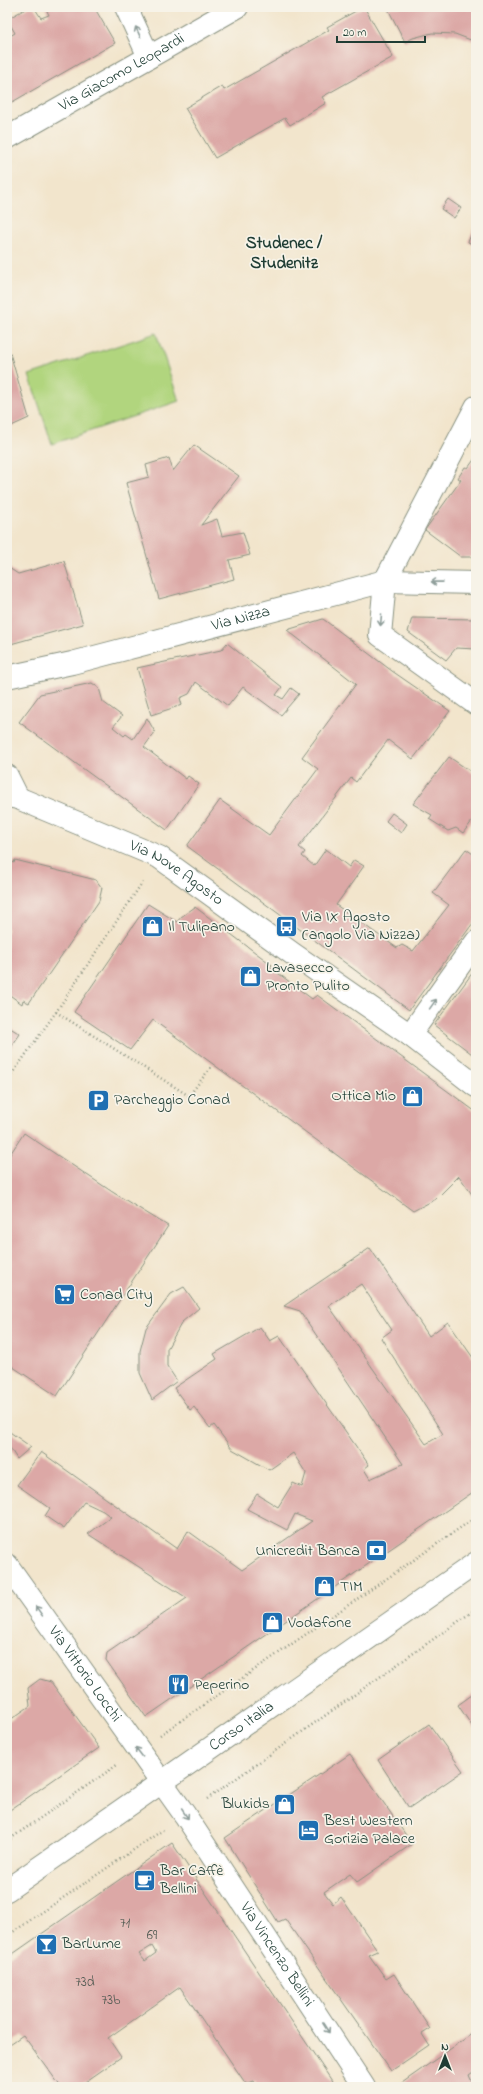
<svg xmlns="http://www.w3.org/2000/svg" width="483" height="2094" viewBox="0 0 483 2094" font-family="'Indie Flower',sans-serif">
<rect width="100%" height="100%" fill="#f7f3e8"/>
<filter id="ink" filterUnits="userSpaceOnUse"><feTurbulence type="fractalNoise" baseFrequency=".025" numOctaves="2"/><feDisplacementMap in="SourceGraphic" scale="8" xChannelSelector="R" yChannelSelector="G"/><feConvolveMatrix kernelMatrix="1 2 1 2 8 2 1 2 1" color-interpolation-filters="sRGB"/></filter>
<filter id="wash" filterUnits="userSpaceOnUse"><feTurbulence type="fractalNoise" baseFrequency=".012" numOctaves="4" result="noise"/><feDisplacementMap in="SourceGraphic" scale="16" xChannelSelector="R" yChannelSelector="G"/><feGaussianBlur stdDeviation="0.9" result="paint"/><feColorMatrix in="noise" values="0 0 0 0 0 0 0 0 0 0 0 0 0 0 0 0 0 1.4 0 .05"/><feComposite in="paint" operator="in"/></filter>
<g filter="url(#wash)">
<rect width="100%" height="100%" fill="#f2e5cc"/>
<path fill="#b1d57e" stroke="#688959" d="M156,333L179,401L52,444L29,375Z"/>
<g id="blocks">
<path fill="#dca8a6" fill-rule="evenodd" d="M29,7H34L41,18L49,15L45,7H94L115,43L7,105V38L15,33L7,19Z
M363,7H364L393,57L322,97L326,103L290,125L285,118L215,158L185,108L222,86L224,90L329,30L327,27Z
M387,7H476V42L455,34L432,33L413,38L405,42Z
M448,199L461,208L454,218L441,209Z
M476,223V246L468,242Z
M7,343L29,418L7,428Z
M194,445L239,476L201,525L217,519L222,536L243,532L250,555L229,560L234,579L159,599L126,483L149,477L146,465L169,458L173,471Z
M476,457V557H461L425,530L461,480L458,478L465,467L468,468Z
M64,561L83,624L7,645V563L9,568L18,574Z
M412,618L476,619V649L456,648L446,660L408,632Z
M323,619L392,671L450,711L413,759L388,740L356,782L351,778L299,847L305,852L302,856L314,866L326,849L349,867L354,860L364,866L336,905L397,948L402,945L413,951L449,905L433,893L466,849L476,856V919L409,1010L187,846L220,800L269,835L318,769L302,757L356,684L287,630Z
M227,643L282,687L276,695L283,699L291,688L299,694L281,715L243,687L228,706L196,682L189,694L180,698L182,705L151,715L137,668L221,650Z
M92,683L99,688L103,702L122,716L113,727L124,736L126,734L133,739L147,718L155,732L144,747L186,779L188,776L199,784L167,830L19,722L40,694Z
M449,757L476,775V816L463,833L456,828L448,831L429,819L432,815L413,804Z
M392,813L407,824L401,833L386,821Z
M7,860L14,863L15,860L96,880L102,888L99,901L29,1003L23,1000L22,1004L7,993Z
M148,904L177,922L181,917L195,907L272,965L270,967L312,999L317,995L476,1112V1200L459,1176L436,1199L413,1211L153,1020L130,1050L74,1012Z
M476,968V1057L434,1025Z
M7,1026L20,1034L7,1053Z
M24,1133L114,1193L168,1226L57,1396L7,1363V1159Z
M370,1248L429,1336L448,1322L476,1362V1490L146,1717L106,1660L107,1653L187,1598L88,1534L111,1517L103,1511L84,1502L64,1529L45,1516L50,1508L17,1485L41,1452L177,1549L188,1531L242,1570L312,1521L295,1514L287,1530L247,1509L257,1494L278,1507L293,1483L302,1487L306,1473L293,1453L269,1470L232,1449L214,1425L210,1428L194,1407L190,1410L174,1388L217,1359L214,1354L260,1327L270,1341L279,1336L369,1465L364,1469L370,1479L403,1464L300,1311L284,1306ZM361,1284L392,1330L381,1338L443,1434L426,1444L329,1306Z
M184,1287L199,1308L182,1322L167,1349V1366L177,1381L152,1400L140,1373V1351L146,1328L171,1294Z
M7,1430L31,1447L17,1459L10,1448L7,1450Z
M40,1679L51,1682L99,1748L7,1812V1722L30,1706L28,1688Z
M476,1692V1732L458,1705Z
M429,1724L463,1771L409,1808L378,1760Z
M350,1754L412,1844L357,1882L350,1874L324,1892L333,1904L341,1897L378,1951L369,1955L386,1979L394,1974L430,2029L422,2034L429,2045L391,2071L285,1919L278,1922L225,1838Z
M172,1843L336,2087H257L254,2081L246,2084L180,1987L108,2038L121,2057L78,2087H61L23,2035L7,2046V1958ZM152,1946L156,1953L145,1961L139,1954Z
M476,2031V2070L469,2075L474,2087H400L399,2085Z"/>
</g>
</g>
<g filter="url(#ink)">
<use href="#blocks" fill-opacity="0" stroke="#889180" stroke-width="1"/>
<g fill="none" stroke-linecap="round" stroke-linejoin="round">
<defs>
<g id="minor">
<path d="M126,7L149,57"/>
<path d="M476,407L385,581L380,635L476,704"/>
<path id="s1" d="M7,677L72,663L385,581L476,583"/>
<path d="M7,776L18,798"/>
<path d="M410,1035L476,942"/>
<path id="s2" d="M7,1565L185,1815L364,2087"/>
</g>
<g id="major">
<path id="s3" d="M7,138L237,7"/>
<path id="s4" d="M7,796L18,798L159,857L293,954L410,1035L476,1086"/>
<path id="s5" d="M7,1890L476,1563"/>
</g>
</defs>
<use href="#minor" stroke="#889180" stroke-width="24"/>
<use href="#major" stroke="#889180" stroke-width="24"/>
<path stroke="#889180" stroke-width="2.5" stroke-dasharray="1 3" stroke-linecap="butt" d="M56,1012L189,1096L211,1067
M7,1081L56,1012L144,880
M160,1735L476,1517
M207,1799L476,1609
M7,1841L117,1765
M7,1936L163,1830"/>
<use href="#minor" stroke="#fff" stroke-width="22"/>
<use href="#major" stroke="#fff" stroke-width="22"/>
</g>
<defs><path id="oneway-shaft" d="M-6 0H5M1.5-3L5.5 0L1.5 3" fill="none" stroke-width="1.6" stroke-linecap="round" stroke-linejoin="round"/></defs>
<g stroke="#8f9e9a">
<use href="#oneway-shaft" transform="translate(138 32) rotate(-115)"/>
<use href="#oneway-shaft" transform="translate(437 582) rotate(-179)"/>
<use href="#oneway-shaft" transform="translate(381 620) rotate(95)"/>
<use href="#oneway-shaft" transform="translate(433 1004) rotate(-55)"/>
<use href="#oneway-shaft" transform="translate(39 1611) rotate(-125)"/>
<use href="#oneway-shaft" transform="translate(139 1752) rotate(-127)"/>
<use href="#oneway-shaft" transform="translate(185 1814) rotate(56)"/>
<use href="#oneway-shaft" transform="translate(326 2028) rotate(57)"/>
</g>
</g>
<defs>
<symbol id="bus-square" viewBox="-11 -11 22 22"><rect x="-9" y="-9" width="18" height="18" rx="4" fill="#1f6fb2" stroke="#f7f3e8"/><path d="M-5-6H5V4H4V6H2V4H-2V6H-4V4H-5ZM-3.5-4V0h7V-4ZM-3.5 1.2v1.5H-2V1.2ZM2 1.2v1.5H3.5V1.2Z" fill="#fff"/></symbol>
<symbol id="shop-square" viewBox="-11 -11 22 22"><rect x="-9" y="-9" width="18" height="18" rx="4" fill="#1f6fb2" stroke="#f7f3e8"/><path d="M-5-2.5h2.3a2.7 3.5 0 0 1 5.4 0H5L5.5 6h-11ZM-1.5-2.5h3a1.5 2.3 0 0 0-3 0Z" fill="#fff"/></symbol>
<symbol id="parking-square" viewBox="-11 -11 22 22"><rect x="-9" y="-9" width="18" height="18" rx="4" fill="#1f6fb2" stroke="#f7f3e8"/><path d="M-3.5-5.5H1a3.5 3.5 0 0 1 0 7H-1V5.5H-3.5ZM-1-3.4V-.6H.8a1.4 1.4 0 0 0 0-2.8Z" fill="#fff"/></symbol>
<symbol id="supermarket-square" viewBox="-11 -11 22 22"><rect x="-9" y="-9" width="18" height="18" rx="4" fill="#1f6fb2" stroke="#f7f3e8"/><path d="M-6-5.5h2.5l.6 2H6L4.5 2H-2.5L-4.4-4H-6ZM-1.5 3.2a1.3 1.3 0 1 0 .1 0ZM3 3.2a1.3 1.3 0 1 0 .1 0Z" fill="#fff"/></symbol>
<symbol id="bank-square" viewBox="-11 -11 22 22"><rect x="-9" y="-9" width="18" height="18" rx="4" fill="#1f6fb2" stroke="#f7f3e8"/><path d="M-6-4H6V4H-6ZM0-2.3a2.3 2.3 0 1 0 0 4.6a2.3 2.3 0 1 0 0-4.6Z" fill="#fff"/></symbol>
<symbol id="restaurant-square" viewBox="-11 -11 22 22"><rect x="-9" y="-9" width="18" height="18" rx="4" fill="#1f6fb2" stroke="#f7f3e8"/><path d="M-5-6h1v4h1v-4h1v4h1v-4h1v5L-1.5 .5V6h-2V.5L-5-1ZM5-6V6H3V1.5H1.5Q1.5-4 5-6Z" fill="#fff"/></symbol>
<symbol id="hotel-square" viewBox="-11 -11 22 22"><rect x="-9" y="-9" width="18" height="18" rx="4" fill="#1f6fb2" stroke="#f7f3e8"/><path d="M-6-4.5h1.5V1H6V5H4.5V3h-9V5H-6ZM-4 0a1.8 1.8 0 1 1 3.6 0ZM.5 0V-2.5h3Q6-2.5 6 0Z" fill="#fff"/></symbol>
<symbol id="cafe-square" viewBox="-11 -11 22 22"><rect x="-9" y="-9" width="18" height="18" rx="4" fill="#1f6fb2" stroke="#f7f3e8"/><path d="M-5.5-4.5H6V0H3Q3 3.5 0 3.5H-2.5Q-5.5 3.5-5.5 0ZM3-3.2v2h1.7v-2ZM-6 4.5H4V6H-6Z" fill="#fff"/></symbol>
<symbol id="bar-square" viewBox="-11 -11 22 22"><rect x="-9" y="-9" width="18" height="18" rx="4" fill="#1f6fb2" stroke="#f7f3e8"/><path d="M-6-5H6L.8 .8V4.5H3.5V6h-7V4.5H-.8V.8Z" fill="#fff"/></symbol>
</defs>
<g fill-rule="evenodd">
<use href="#bus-square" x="274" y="914" width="25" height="25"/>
<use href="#shop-square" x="140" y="914" width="25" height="25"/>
<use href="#shop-square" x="238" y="964" width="25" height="25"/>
<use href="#shop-square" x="400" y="1084" width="25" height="25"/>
<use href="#parking-square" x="86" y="1088" width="25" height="25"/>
<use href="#supermarket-square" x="52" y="1282" width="25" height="25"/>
<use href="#bank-square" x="364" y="1538" width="25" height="25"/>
<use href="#shop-square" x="312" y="1574" width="25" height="25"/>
<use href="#shop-square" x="260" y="1610" width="25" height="25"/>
<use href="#restaurant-square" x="166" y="1672" width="25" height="25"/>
<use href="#shop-square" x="272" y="1792" width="25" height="25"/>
<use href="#hotel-square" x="296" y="1818" width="25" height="25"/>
<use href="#cafe-square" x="132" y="1868" width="25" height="25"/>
<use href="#bar-square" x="34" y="1932" width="25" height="25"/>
</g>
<g text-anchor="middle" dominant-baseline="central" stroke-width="3.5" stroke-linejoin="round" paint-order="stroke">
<g font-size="14" fill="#4e5850">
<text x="125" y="1923">71</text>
<text x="152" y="1935">69</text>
<text x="85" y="1982">73d</text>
<text x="111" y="2000">73b</text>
</g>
<g font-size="16" fill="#1f3d34" stroke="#f7f3e8">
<text stroke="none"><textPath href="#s3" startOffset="132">Via Giacomo Leopardi</textPath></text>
<text stroke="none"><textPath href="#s1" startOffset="241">Via Nizza</textPath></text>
<text stroke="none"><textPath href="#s4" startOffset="187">Via Nove Agosto</textPath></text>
<text stroke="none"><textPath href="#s2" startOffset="134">Via Vittorio Locchi</textPath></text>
<text stroke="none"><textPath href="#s5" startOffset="286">Corso Italia</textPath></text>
<text stroke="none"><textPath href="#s2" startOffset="474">Via Vincenzo Bellini</textPath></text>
</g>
<g font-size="16" fill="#1f3d34" stroke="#f7f3e8" text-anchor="start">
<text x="302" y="917">Via IX Agosto<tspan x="302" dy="18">(angolo Via Nizza)</tspan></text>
<text x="168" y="927">Il Tulipano</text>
<text x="266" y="968">Lavasecco<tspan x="266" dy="18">Pronto Pulito</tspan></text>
<text x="396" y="1096" text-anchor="end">Ottica Mio</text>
<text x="114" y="1100">Parcheggio Conad</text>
<text x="80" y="1295">Conad City</text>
<text x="360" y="1551" text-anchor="end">Unicredit Banca</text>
<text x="340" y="1587">TIM</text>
<text x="288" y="1623">Vodafone</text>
<text x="194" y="1685">Peperino</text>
<text x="270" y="1804" text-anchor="end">Blukids</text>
<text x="324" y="1821">Best Western<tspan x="324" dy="18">Gorizia Palace</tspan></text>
<text x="160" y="1871">Bar Caffè<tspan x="160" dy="18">Bellini</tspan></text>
<text x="62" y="1944">BarLume</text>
</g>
<g font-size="17" font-weight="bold" fill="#1f3d34" stroke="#f7f3e8">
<text x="284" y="243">Studenec /<tspan x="284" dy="20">Studenitz</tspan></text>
</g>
</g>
<rect width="483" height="2094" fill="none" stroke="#f7f3e8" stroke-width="24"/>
<g transform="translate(445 2056)" stroke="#f7f3e8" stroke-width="3" paint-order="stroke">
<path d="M0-3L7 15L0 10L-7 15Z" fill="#1f3d34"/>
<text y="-6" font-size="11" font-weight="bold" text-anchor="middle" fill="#1f3d34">N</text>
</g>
<path d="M337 36v6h88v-6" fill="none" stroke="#1f3d34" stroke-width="2"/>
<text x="343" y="36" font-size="12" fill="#1f3d34" stroke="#f7f3e8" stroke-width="3" paint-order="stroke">20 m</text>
</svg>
